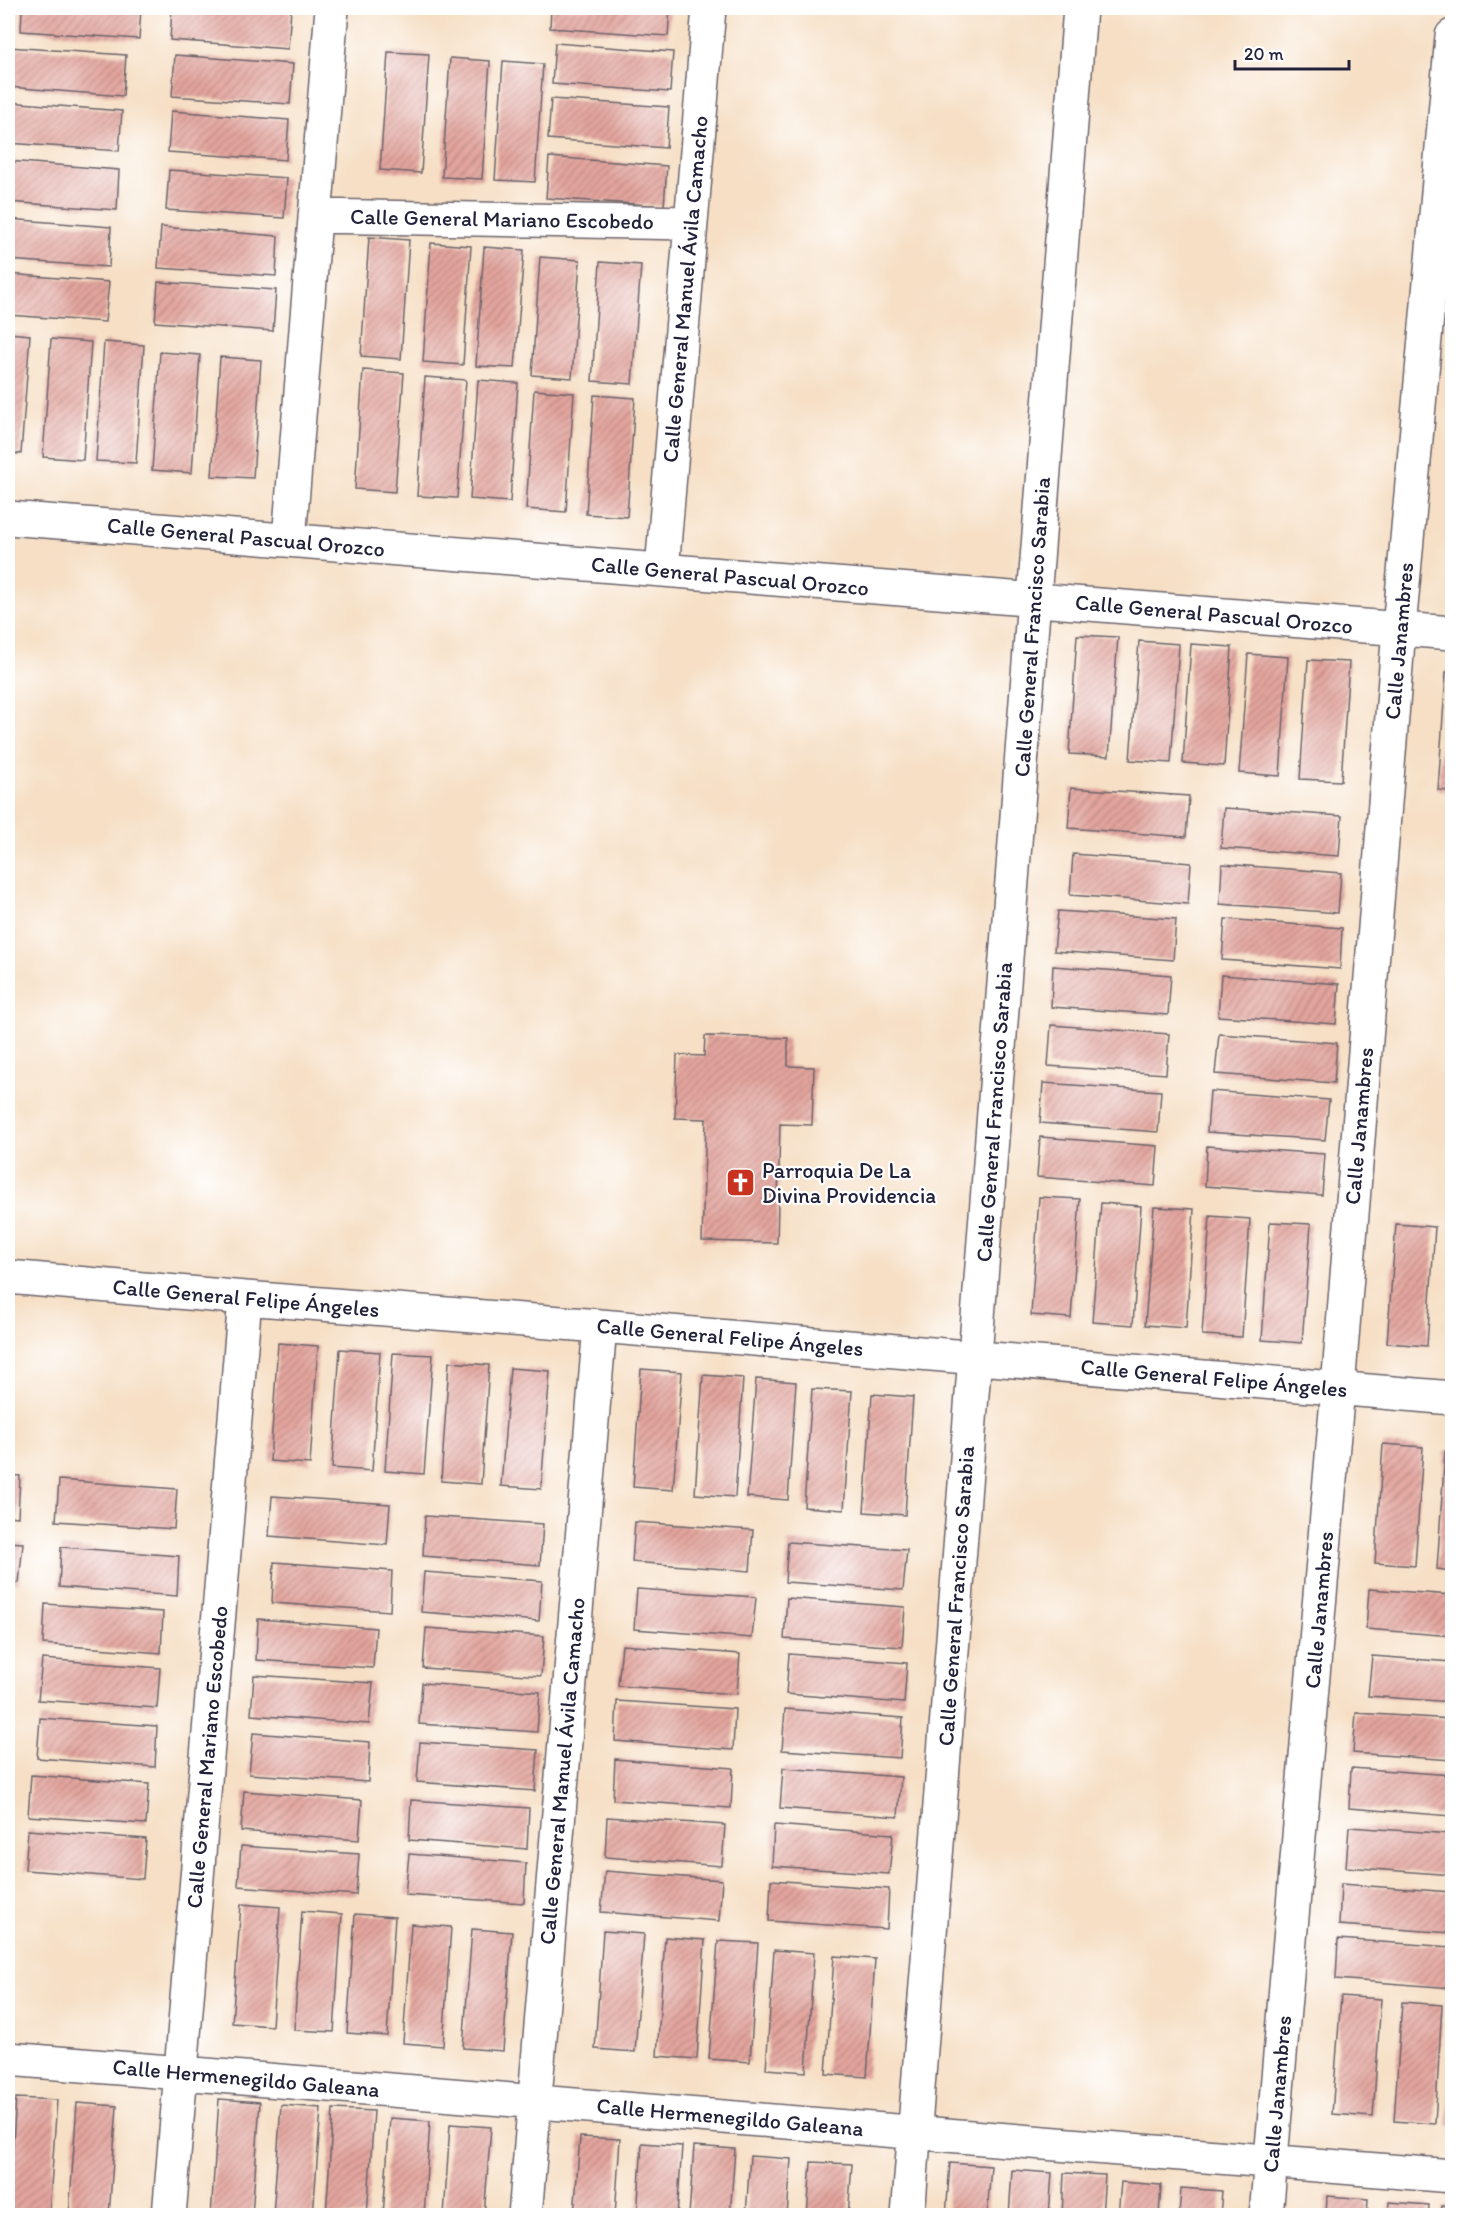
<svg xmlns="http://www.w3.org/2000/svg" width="1460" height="2223" viewBox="0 0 1460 2223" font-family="Itim,sans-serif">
<defs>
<pattern id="building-hatch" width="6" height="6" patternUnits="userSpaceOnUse" patternTransform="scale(1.5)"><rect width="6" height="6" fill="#e4a59e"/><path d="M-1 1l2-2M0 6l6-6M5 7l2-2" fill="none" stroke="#b88682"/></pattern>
</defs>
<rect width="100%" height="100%" fill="#fff"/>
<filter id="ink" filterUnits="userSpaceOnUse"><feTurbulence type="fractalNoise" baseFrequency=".0167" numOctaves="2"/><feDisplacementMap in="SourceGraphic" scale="12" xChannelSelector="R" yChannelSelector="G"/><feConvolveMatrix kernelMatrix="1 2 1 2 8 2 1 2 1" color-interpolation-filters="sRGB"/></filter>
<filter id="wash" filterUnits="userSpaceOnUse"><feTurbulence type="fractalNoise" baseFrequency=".008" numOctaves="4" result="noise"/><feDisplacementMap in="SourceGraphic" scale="24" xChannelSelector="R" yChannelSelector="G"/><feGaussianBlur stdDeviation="1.35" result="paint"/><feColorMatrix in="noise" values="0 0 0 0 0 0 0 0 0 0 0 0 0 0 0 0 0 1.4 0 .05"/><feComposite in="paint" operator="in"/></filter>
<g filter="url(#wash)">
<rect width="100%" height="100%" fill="#f6dfc5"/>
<g id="blocks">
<path fill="url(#building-hatch)" d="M22,8H141L139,39L21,31Z
M172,8L291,9L288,49L170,40Z
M551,8H670L668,36L550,28Z
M555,43L673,52L670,92L552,84Z
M8,47L126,55L123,96L8,87Z
M388,52L429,54L421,173L380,170Z
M175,55L293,64L290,104L172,96Z
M450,58L490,61L482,179L442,177Z
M503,61L543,64L535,182L495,180Z
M551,99L669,107L666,148L548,139Z
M8,102L122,111L119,151L8,143Z
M171,111L289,120L286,160L168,152Z
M549,157L667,166L664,206L546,198Z
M8,161L119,170L117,210L8,202Z
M169,170L287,178L284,218L166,210Z
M8,219L111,227L109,267L8,260Z
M161,227L278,236L276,276L158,268Z
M369,237L409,240L401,359L361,356Z
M431,243L471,246L463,365L423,362Z
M484,247L524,250L515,368L476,366Z
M540,257L580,260L572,378L532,375Z
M600,262L641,265L632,384L592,381Z
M8,274L109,282L105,322L8,315Z
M158,282L276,290L273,331L155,322Z
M8,333L30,335L21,454L8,453Z
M51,339L91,342L83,460L43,457Z
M104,342L144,345L136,463L96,461Z
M160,352L200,355L192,473L152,470Z
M220,357L261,360L253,478L212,476Z
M363,370L404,373L395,492L355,489Z
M425,377L466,380L457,498L417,496Z
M478,380L518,383L510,502L470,499Z
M534,390L574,393L566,512L526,509Z
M594,395L635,398L627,517L586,514Z
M1077,635L1118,637L1109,756L1069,754Z
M1139,641L1179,644L1171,763L1130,760Z
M1191,644L1232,647L1224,766L1183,763Z
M1248,654L1288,657L1280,776L1239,773Z
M1308,660L1349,662L1341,781L1300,779Z
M1446,672H1452V791L1438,790Z
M1071,788L1189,796L1186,837L1068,828Z
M1224,808L1342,816L1339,856L1221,848Z
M1073,854L1191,863L1188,904L1070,895Z
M1222,864L1341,873L1338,913L1220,904Z
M1058,911L1176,919L1173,960L1054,951Z
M1225,919L1342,928L1340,969L1222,960Z
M1053,966L1171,975L1168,1015L1051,1007Z
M1221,975L1339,984L1336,1024L1218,1016Z
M1051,1025L1169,1034L1166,1074L1048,1066Z
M1219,1034L1337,1043L1334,1083L1215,1074Z
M705,1036L788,1038V1066L814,1067L812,1125L780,1124L777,1243L702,1241L706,1119L675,1118L677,1055L704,1056Z
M1043,1083L1161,1091L1158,1132L1040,1123Z
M1210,1091L1329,1100L1325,1140L1207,1132Z
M1040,1137L1158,1146L1155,1186L1037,1177Z
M1207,1146L1325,1154L1322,1195L1205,1186Z
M1039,1197L1080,1199L1071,1318L1031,1315Z
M1101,1203L1141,1206L1133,1325L1092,1322Z
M1154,1207L1194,1209L1186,1328L1145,1325Z
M1210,1216L1250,1219L1242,1337L1202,1335Z
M1270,1222L1311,1224L1302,1343L1262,1340Z
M1396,1224L1435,1227L1427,1346L1387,1343Z
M1451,1318H1452V1349H1449Z
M278,1343L318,1346L310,1464L270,1461Z
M340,1349L380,1352L372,1471L332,1468Z
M393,1353L433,1355L424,1474L385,1471Z
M449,1362L489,1365L481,1484L441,1481Z
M510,1368L550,1371L541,1489L501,1486Z
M641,1369L682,1372L673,1490L633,1487Z
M703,1375L743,1378L735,1497L695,1494Z
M756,1379L796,1382L788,1500L747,1497Z
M812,1389L852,1391L844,1510L804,1507Z
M872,1394L913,1397L905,1515L864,1512Z
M1383,1444L1423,1447L1415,1566L1375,1563Z
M1445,1451H1452V1571L1437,1569Z
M8,1475L20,1476L18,1517L8,1516Z
M59,1480L177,1489L174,1529L56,1521Z
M272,1496L390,1504L387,1545L269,1536Z
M425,1516L543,1524L540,1565L423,1556Z
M635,1522L753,1530L750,1571L632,1562Z
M8,1542L23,1543L19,1583H8Z
M788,1542L907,1550L903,1590L785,1582Z
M61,1547L179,1556L177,1596L59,1587Z
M274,1562L392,1571L390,1611L272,1603Z
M424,1572L542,1581L539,1621L421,1612Z
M637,1589L756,1597L752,1638L634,1629Z
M1369,1589L1452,1595V1636L1366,1629Z
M787,1598L905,1607L902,1647L784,1639Z
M45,1604L163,1612L161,1653L43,1644Z
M258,1619L376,1628L373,1668L256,1660Z
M426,1628L544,1636L541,1676L423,1668Z
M622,1645L740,1654L737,1694L618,1686Z
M789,1654L907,1663L904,1703L786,1694Z
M1372,1656L1452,1662V1702L1368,1696Z
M42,1659L160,1668L157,1708L38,1700Z
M254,1675L373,1683L369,1724L251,1715Z
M422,1683L540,1692L537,1732L419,1724Z
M617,1701L735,1709L733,1750L615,1741Z
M785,1709L903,1718L900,1758L782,1750Z
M1356,1713L1452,1719V1760L1353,1753Z
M40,1718L157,1726L155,1767L37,1758Z
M253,1733L370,1742L368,1782L249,1774Z
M420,1742L538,1750L535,1791L417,1782Z
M615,1759L733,1768L731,1808L613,1800Z
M783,1768L901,1777L898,1817L780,1808Z
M1351,1768L1452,1775V1816L1349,1808Z
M31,1775L149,1784L146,1824L28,1816Z
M244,1791L362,1800L359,1840L241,1831Z
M411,1800L529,1808L527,1849L409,1840Z
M607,1817L725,1825L722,1866L605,1857Z
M774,1825L893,1834L889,1874L772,1866Z
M1349,1827L1452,1834V1875L1346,1867Z
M28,1830L146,1839L143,1879L25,1870Z
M241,1846L359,1854L356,1895L238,1886Z
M409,1854L526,1863L524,1903L405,1895Z
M605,1871L722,1880L719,1921L601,1912Z
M771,1880L889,1889L887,1929L769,1921Z
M1341,1884L1452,1892V1933L1339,1925Z
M241,1904L280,1907L272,2026L232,2023Z
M302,1911L342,1914L334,2032L294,2030Z
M355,1914L395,1917L387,2036L347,2033Z
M411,1924L451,1927L443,2046L403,2043Z
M472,1929L512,1932L503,2051L463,2048Z
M603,1931L644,1934L635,2052L595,2049Z
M665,1937L705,1940L697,2059L657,2056Z
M1338,1939L1452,1947V1988L1336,1979Z
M718,1941L758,1943L750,2062L709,2059Z
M774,1950L814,1953L806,2072L766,2069Z
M834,1956L875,1959L867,2077L826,2074Z
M1341,1996L1381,1999L1373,2117L1332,2114Z
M1402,2002L1442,2005L1435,2124L1394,2121Z
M1451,2075H1452V2125L1447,2124Z
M16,2098L57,2100L49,2216H8Z
M219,2099L260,2102L252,2216H211Z
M77,2103L117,2106L109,2216H69Z
M281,2105L321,2108L313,2216H273Z
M333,2109L374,2111L367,2216H326Z
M390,2118L430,2121L424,2216H383Z
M450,2124L491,2127L484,2216H444Z
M580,2137L620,2139L615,2216H574Z
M642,2143L682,2146L677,2216H637Z
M694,2146L735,2149L730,2216H689Z
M750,2156L791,2159L787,2216H746Z
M811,2162L852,2164L848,2216H807Z
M950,2163L991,2166L987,2216H946Z
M1012,2170L1052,2173L1049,2216H1009Z
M1064,2173L1105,2175L1102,2216H1062Z
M1121,2182L1161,2185L1159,2216H1118Z
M1181,2188L1222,2191L1220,2216H1179Z
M1327,2196L1368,2199L1367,2216H1326Z
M1389,2202L1429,2205L1428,2216H1388Z
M1442,2206H1452V2216H1441Z"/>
</g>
</g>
<g filter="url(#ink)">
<use href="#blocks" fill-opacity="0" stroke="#6c646b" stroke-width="1.5"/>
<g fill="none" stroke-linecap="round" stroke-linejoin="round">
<defs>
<path id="street" d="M315,216L690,223
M8,518L1452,633
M289,540L332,8
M662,570L709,8
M8,1277L245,1298L600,1326L1452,1398
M8,2059L1452,2176
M169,2216L245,1298
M525,2216L600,1326
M908,2216L1080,8
M1266,2216L1338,1388L1399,629L1452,36"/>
</defs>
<use href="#street" stroke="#6c646b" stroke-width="36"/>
<use href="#street" stroke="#fff" stroke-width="33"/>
</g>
</g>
<defs>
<symbol id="church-square" viewBox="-11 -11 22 22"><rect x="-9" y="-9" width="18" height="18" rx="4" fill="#c8321e" stroke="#fff"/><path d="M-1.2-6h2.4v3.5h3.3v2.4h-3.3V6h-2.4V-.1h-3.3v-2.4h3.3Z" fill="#fff"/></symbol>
</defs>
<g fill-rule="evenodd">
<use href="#church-square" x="724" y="1166" width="33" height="33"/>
</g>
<g text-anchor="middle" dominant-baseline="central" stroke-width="4.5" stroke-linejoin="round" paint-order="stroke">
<g font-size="22" fill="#22223b" stroke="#fff">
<text transform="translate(502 219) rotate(1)">Calle General Mariano Escobedo</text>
<text transform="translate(685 289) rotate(-85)">Calle General Manuel Ávila Camacho</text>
<text transform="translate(246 537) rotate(5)">Calle General Pascual Orozco</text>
<text transform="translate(730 576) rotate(5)">Calle General Pascual Orozco</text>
<text transform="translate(1214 614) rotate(5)">Calle General Pascual Orozco</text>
<text transform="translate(1032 627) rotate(-86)">Calle General Francisco Sarabia</text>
<text transform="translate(1399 641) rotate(-85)">Calle Janambres</text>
<text transform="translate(994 1112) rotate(-86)">Calle General Francisco Sarabia</text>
<text transform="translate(1359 1126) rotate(-85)">Calle Janambres</text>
<text transform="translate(246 1298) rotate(5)">Calle General Felipe Ángeles</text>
<text transform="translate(730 1337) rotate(5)">Calle General Felipe Ángeles</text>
<text transform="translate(1214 1378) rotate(5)">Calle General Felipe Ángeles</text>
<text transform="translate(956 1596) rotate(-86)">Calle General Francisco Sarabia</text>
<text transform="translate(1319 1610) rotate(-85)">Calle Janambres</text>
<text transform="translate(207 1757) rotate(-85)">Calle General Mariano Escobedo</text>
<text transform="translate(562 1771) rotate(-85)">Calle General Manuel Ávila Camacho</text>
<text transform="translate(246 2078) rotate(5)">Calle Hermenegildo Galeana</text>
<text transform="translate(1277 2094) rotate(-85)">Calle Janambres</text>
<text transform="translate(730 2117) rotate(5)">Calle Hermenegildo Galeana</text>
</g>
<g font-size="22" fill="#22223b" stroke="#fff" text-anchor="start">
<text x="762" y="1170">Parroquia De La<tspan x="762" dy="25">Divina Providencia</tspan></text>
</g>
</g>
<rect width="1460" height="2223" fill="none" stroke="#fff" stroke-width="30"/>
<path d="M1235 60v9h114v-9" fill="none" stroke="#22223b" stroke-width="3"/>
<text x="1244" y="60" font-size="18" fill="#22223b" stroke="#ffffff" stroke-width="4.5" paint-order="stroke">20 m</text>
</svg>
